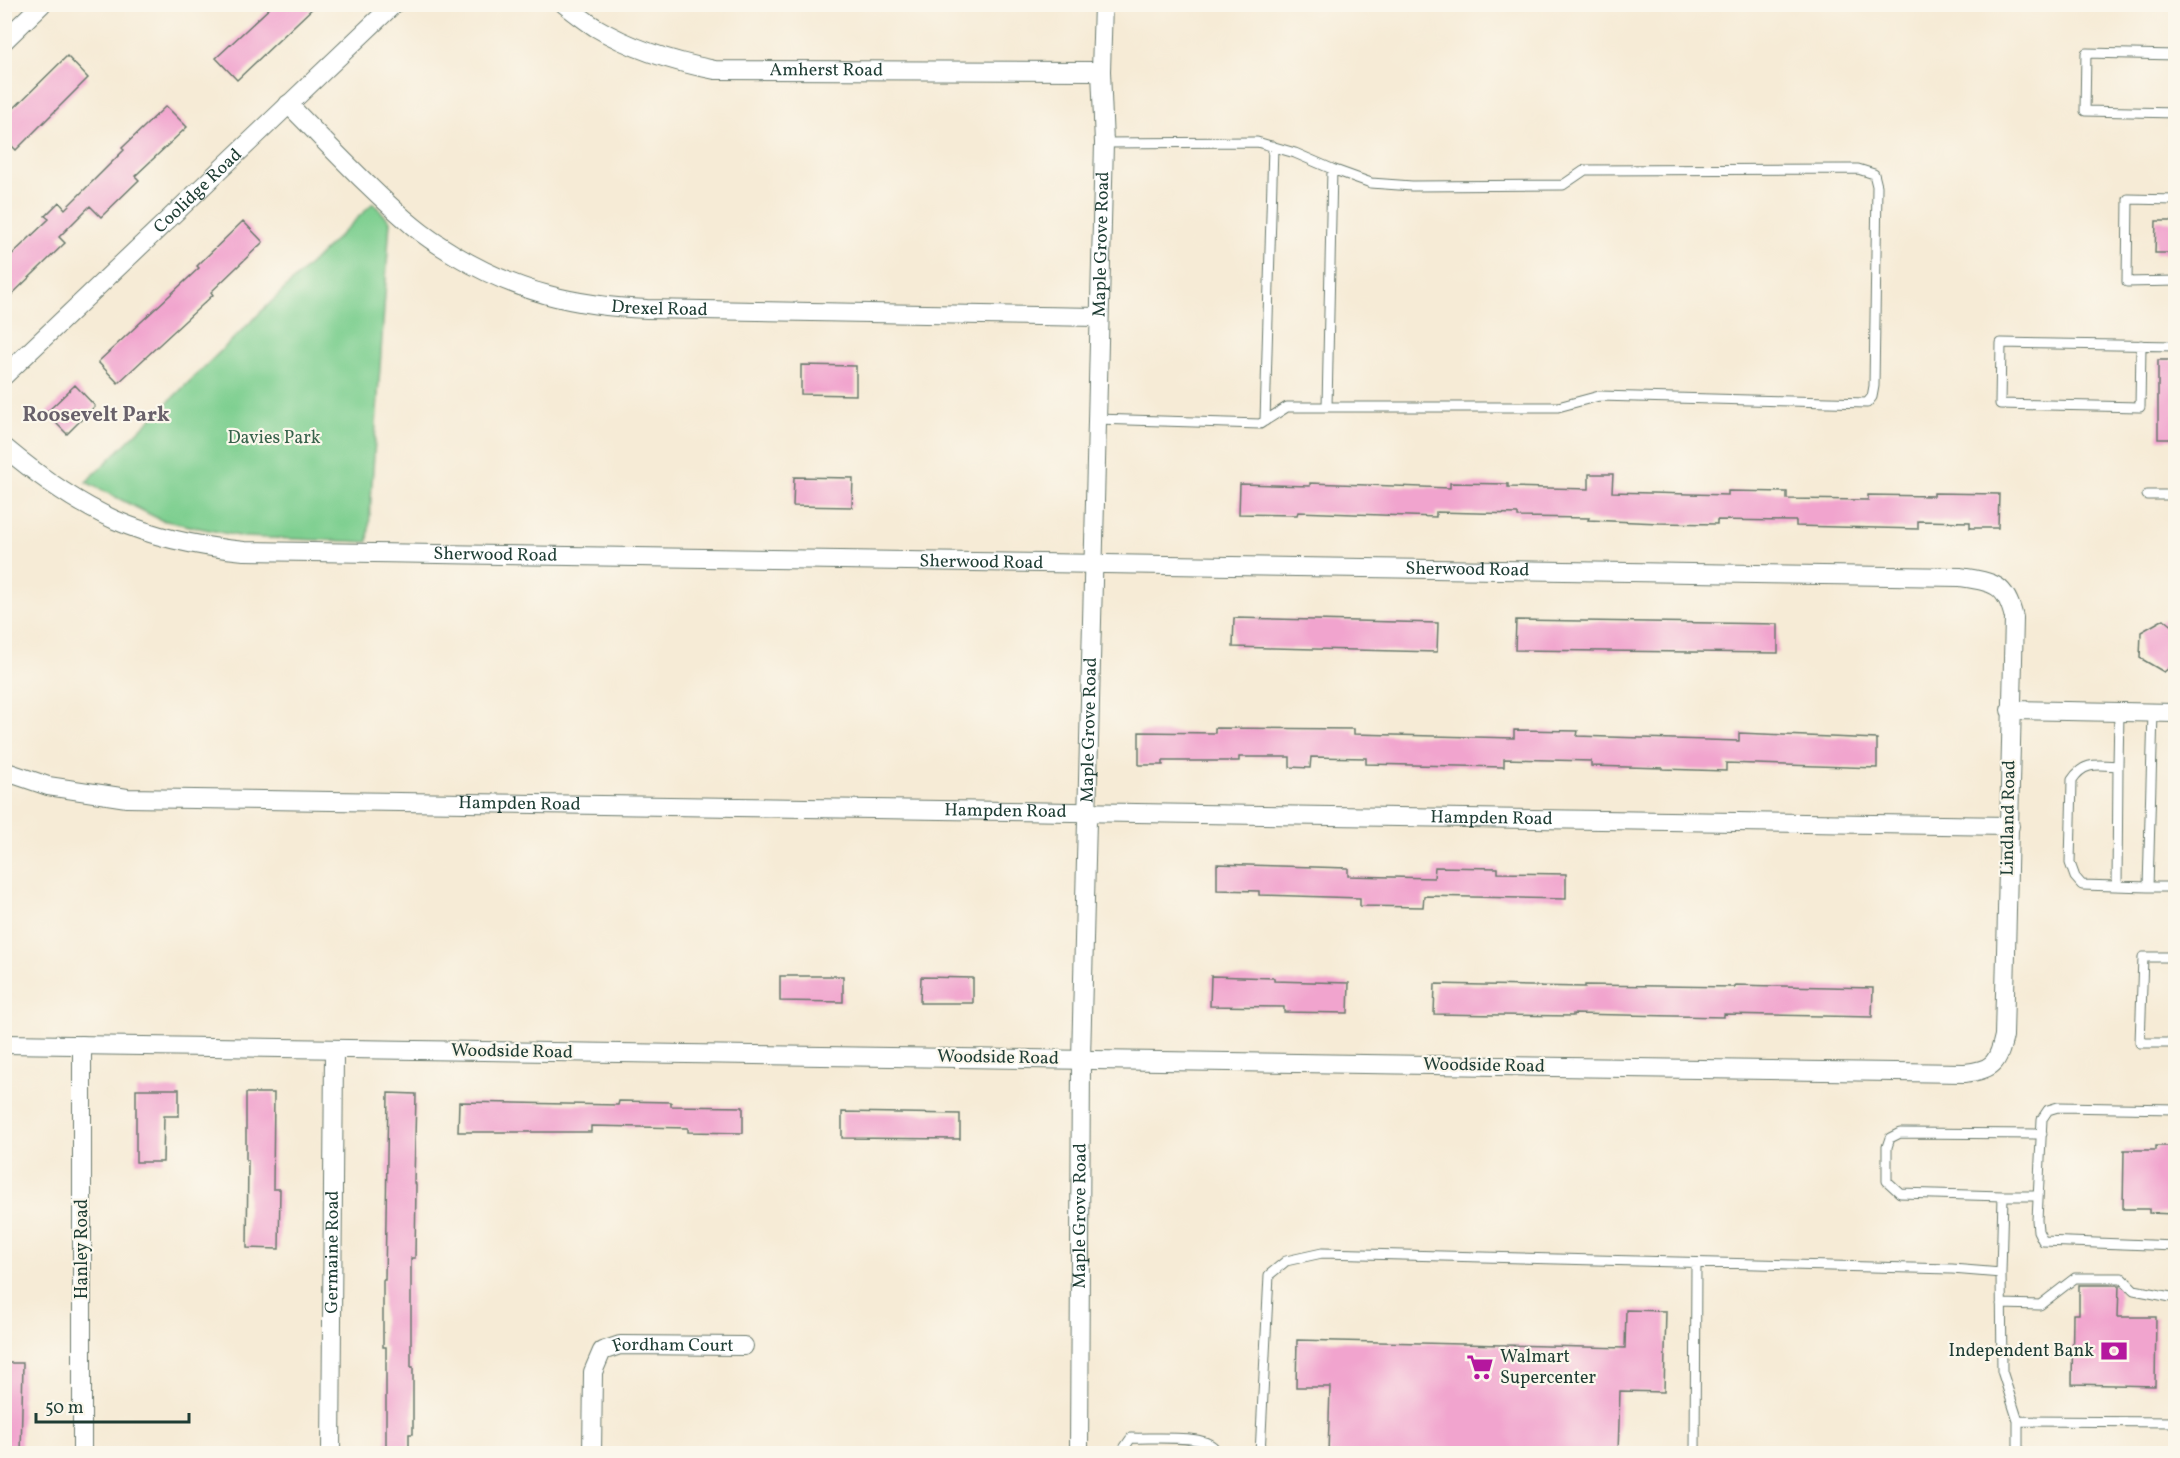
<svg xmlns="http://www.w3.org/2000/svg" width="2180" height="1458" viewBox="0 0 2180 1458" font-family="Vollkorn,serif">
<rect width="100%" height="100%" fill="#fbf7ec"/>
<filter id="ink" filterUnits="userSpaceOnUse"><feTurbulence type="fractalNoise" baseFrequency=".0167" numOctaves="2"/><feDisplacementMap in="SourceGraphic" scale="12" xChannelSelector="R" yChannelSelector="G"/><feConvolveMatrix kernelMatrix="1 2 1 2 8 2 1 2 1" color-interpolation-filters="sRGB"/></filter>
<filter id="wash" filterUnits="userSpaceOnUse"><feTurbulence type="fractalNoise" baseFrequency=".008" numOctaves="4" result="noise"/><feDisplacementMap in="SourceGraphic" scale="24" xChannelSelector="R" yChannelSelector="G"/><feGaussianBlur stdDeviation="1.35" result="paint"/><feColorMatrix in="noise" values="0 0 0 0 0 0 0 0 0 0 0 0 0 0 0 0 0 1.4 0 .05"/><feComposite in="paint" operator="in"/></filter>
<g filter="url(#wash)">
<rect width="100%" height="100%" fill="#f6ebd6"/>
<path fill="#7ecf90" stroke="#4e8662" stroke-width="1.5" d="M373,203L390,221L368,542L243,537L161,520L86,482Z"/>
<g id="blocks">
<path fill="#f1a4ce" d="M274,4H317L237,80L216,58Z
M67,56L88,78L16,150L4,138V118Z
M166,106L187,127L135,176L139,180L101,217L90,206L59,237L65,243L4,302V262L49,219L45,216L59,202L65,209L124,150L122,148Z
M243,221L263,242L211,292L213,295L118,383L98,362L199,268L197,266Z
M2156,221H2175V253H2155Z
M2158,360H2175V439H2158Z
M801,365L856,366V395L801,394Z
M75,385L95,406L67,434L46,413Z
M1589,474H1613L1612,492L1728,495V491L1787,492V499L1868,500V495L1934,496V493L1999,494L1998,528H1970V522L1918,521V529L1796,526V521L1717,520V524L1659,523L1588,520L1589,518L1518,517V514L1436,512V517L1298,512L1297,515L1239,514L1240,484L1310,486V483L1450,488V483L1508,484V487L1589,489Z
M794,477L853,478L852,507L793,506Z
M1234,618L1438,623L1437,652L1233,647Z
M2164,619L2175,628V663L2164,672L2140,658L2141,632Z
M1516,620L1778,624V653L1515,650Z
M1215,728L1354,729V734L1514,738V730L1578,731L1577,736L1739,741V733L1877,739V768L1726,763V771L1663,769V768L1591,766V761L1504,759V767L1366,764V758L1311,757L1310,768L1290,767V757H1239V761H1163V765H1139V732L1215,733Z
M1217,864L1348,868V876L1434,878L1435,867L1498,868V873L1566,874V899L1424,896L1423,907L1360,906V898L1259,895V891L1217,890Z
M780,976H843V1002L780,1001Z
M1211,976L1274,978V981L1349,983L1348,1013L1284,1012V1007L1210,1006Z
M921,977L973,978V1003H920Z
M1435,984L1585,987V985L1735,987V985L1873,988L1872,1017L1724,1014V1017L1573,1014V1016L1434,1014Z
M136,1089H179V1116H164L163,1162H136Z
M246,1093H274L273,1189H280L279,1249L247,1248L248,1160H246Z
M388,1093L416,1094L414,1183L416,1184L415,1258H411V1367H413V1434H409V1454H386V1347H383V1280H385Z
M619,1101L671,1102V1106L743,1107V1133L688,1132V1128L591,1126V1132H458L459,1102L618,1105Z
M842,1112L960,1114V1139L842,1138Z
M2156,1146H2175V1214L2149,1213V1209H2123L2124,1150H2156Z
M2079,1285H2119L2118,1317H2156L2155,1386L2072,1384L2073,1314H2079Z
M1626,1310L1666,1311L1664,1392L1620,1391L1618,1454H1328L1330,1387H1296L1297,1340L1625,1348Z
M4,1363H23L21,1454H4Z"/>
</g>
</g>
<g filter="url(#ink)">
<use href="#blocks" fill-opacity="0" stroke="#6a7a6d" stroke-width="1.5"/>
<g fill="none" stroke-linecap="round" stroke-linejoin="round">
<defs>
<path id="service" d="M2176,55L2086,53L2085,111L2176,113
M2176,200L2128,199L2127,282L2176,281
M2141,345L2140,407L2000,404L2001,343L2176,346
M1327,407L1332,169
M1096,419L1260,424L1287,407H1558L1599,396L1867,403L1872,397L1874,386L1877,186L1874,174L1858,169L1585,170L1563,185L1412,186L1371,183L1332,169L1295,153L1257,142L1104,143
M1265,421L1273,146
M2147,495H2176
M2119,712L2118,766C2098,765 2084,761 2072,780L2070,863L2075,877L2082,885L2148,887
M2153,713L2148,887H2176
M2117,886L2118,766
M2176,957H2143L2140,1043H2176
M2176,1109L2058,1107L2048,1110L2042,1119L2037,1220L2038,1231L2043,1241L2176,1246
M2003,1196H2038
M2001,1273L2003,1196L1900,1193L1887,1181V1147L1890,1138L1900,1133L2042,1134
M2001,1304L2040,1305L2075,1278H2122L2134,1290L2176,1298
M2018,1421L2176,1422
M1120,1454L1131,1438C1149,1439 1205,1434 1214,1448V1454
M1260,1454L1269,1275L1286,1261L1322,1253L1952,1269L2001,1273L2002,1371L2018,1421V1454
M1695,1454L1696,1264"/>
<g id="minor">
<path id="s1" d="M564,4C574,12 584,20 595,27C630,48 674,62 715,70L1101,71"/>
<path d="M4,41L42,4"/>
<path id="s2" d="M288,104C329,145 369,189 413,226C426,237 440,246 455,255C517,292 575,306 647,309L1098,317"/>
<path id="s3" d="M4,376L394,4"/>
<path id="s4" d="M4,447C83,513 141,541 244,551L1960,577C1993,582 2006,583 2014,618L2004,1036C1998,1063 1993,1070 1965,1073L4,1044"/>
<path d="M2010,710L2176,713"/>
<path id="s5" d="M4,771L48,786L127,798L2010,826"/>
<path d="M82,1045V1454"/>
<path id="s6" d="M331,1454L334,1050"/>
<path id="s7" d="M592,1454L593,1372L602,1351L620,1345L744,1346"/>
<path id="s8" d="M1079,1454L1081,1059L1104,143L1101,71L1103,4"/>
</g>
</defs>
<use href="#service" stroke="#6a7a6d" stroke-width="11"/>
<use href="#minor" stroke="#6a7a6d" stroke-width="20"/>
<use href="#service" stroke="#fff" stroke-width="9"/>
<use href="#minor" stroke="#fff" stroke-width="18"/>
</g>
</g>
<defs>
<symbol id="bank-bare" viewBox="-9 -9 18 18"><path d="M-6-4H6V4H-6ZM0-2.3a2.3 2.3 0 1 0 0 4.6a2.3 2.3 0 1 0 0-4.6Z" fill="#b5179e" stroke="#fbf7ec" stroke-width="2.5" paint-order="stroke"/></symbol>
<symbol id="supermarket-bare" viewBox="-9 -9 18 18"><path d="M-6-5.5h2.5l.6 2H6L4.5 2H-2.5L-4.4-4H-6ZM-1.5 3.2a1.3 1.3 0 1 0 .1 0ZM3 3.2a1.3 1.3 0 1 0 .1 0Z" fill="#b5179e" stroke="#fbf7ec" stroke-width="2.5" paint-order="stroke"/></symbol>
</defs>
<g fill-rule="evenodd">
<use href="#bank-bare" x="2095" y="1332" width="38" height="38"/>
<use href="#supermarket-bare" x="1461" y="1348" width="38" height="38"/>
</g>
<g text-anchor="middle" dominant-baseline="central" stroke-width="4.5" stroke-linejoin="round" paint-order="stroke">
<g font-size="18" fill="#1f3d34" stroke="#fbf7ec">
<text stroke="none"><textPath href="#s1" startOffset="278">Amherst Road</textPath></text>
<text stroke="none"><textPath href="#s3" startOffset="268">Coolidge Road</textPath></text>
<text stroke="none"><textPath href="#s8" startOffset="1210">Maple Grove Road</textPath></text>
<text stroke="none"><textPath href="#s2" startOffset="440">Drexel Road</textPath></text>
<text stroke="none"><textPath href="#s4" startOffset="518">Sherwood Road</textPath></text>
<text stroke="none"><textPath href="#s4" startOffset="1004">Sherwood Road</textPath></text>
<text stroke="none"><textPath href="#s4" startOffset="1490">Sherwood Road</textPath></text>
<text stroke="none"><textPath href="#s8" startOffset="724">Maple Grove Road</textPath></text>
<text stroke="none"><textPath href="#s5" startOffset="519">Hampden Road</textPath></text>
<text stroke="none"><textPath href="#s5" startOffset="1005">Hampden Road</textPath></text>
<text stroke="none"><textPath href="#s5" startOffset="1491">Hampden Road</textPath></text>
<text transform="translate(2009 818) rotate(-89)">Lindland Road</text>
<text transform="translate(512 1052) rotate(1)">Woodside Road</text>
<text transform="translate(998 1058) rotate(1)">Woodside Road</text>
<text transform="translate(1484 1066) rotate(1)">Woodside Road</text>
<text stroke="none"><textPath href="#s8" startOffset="238">Maple Grove Road</textPath></text>
<text transform="translate(82 1249) rotate(-90)">Hanley Road</text>
<text stroke="none"><textPath href="#s6" startOffset="202">Germaine Road</textPath></text>
<text stroke="none"><textPath href="#s7" startOffset="177">Fordham Court</textPath></text>
</g>
<g font-size="18" fill="#37624b" stroke="#fbf7ec">
<text x="274" y="438">Davies Park</text>
</g>
<g font-size="18" fill="#1f3d34" stroke="#fbf7ec" text-anchor="end">
<text x="2094" y="1351">Independent Bank</text>
<text x="1500" y="1357" text-anchor="start">Walmart<tspan x="1500" dy="21">Supercenter</tspan></text>
</g>
<g font-size="21" font-weight="bold" fill="#68616a" stroke="#fbf7ec">
<text x="96" y="415">Roosevelt Park</text>
</g>
</g>
<rect width="2180" height="1458" fill="none" stroke="#fbf7ec" stroke-width="24"/>
<path d="M36 1413v9h153v-9" fill="none" stroke="#1f3d34" stroke-width="3"/>
<text x="45" y="1413" font-size="18" fill="#1f3d34" stroke="#fbf7ec" stroke-width="4.5" paint-order="stroke">50 m</text>
</svg>
